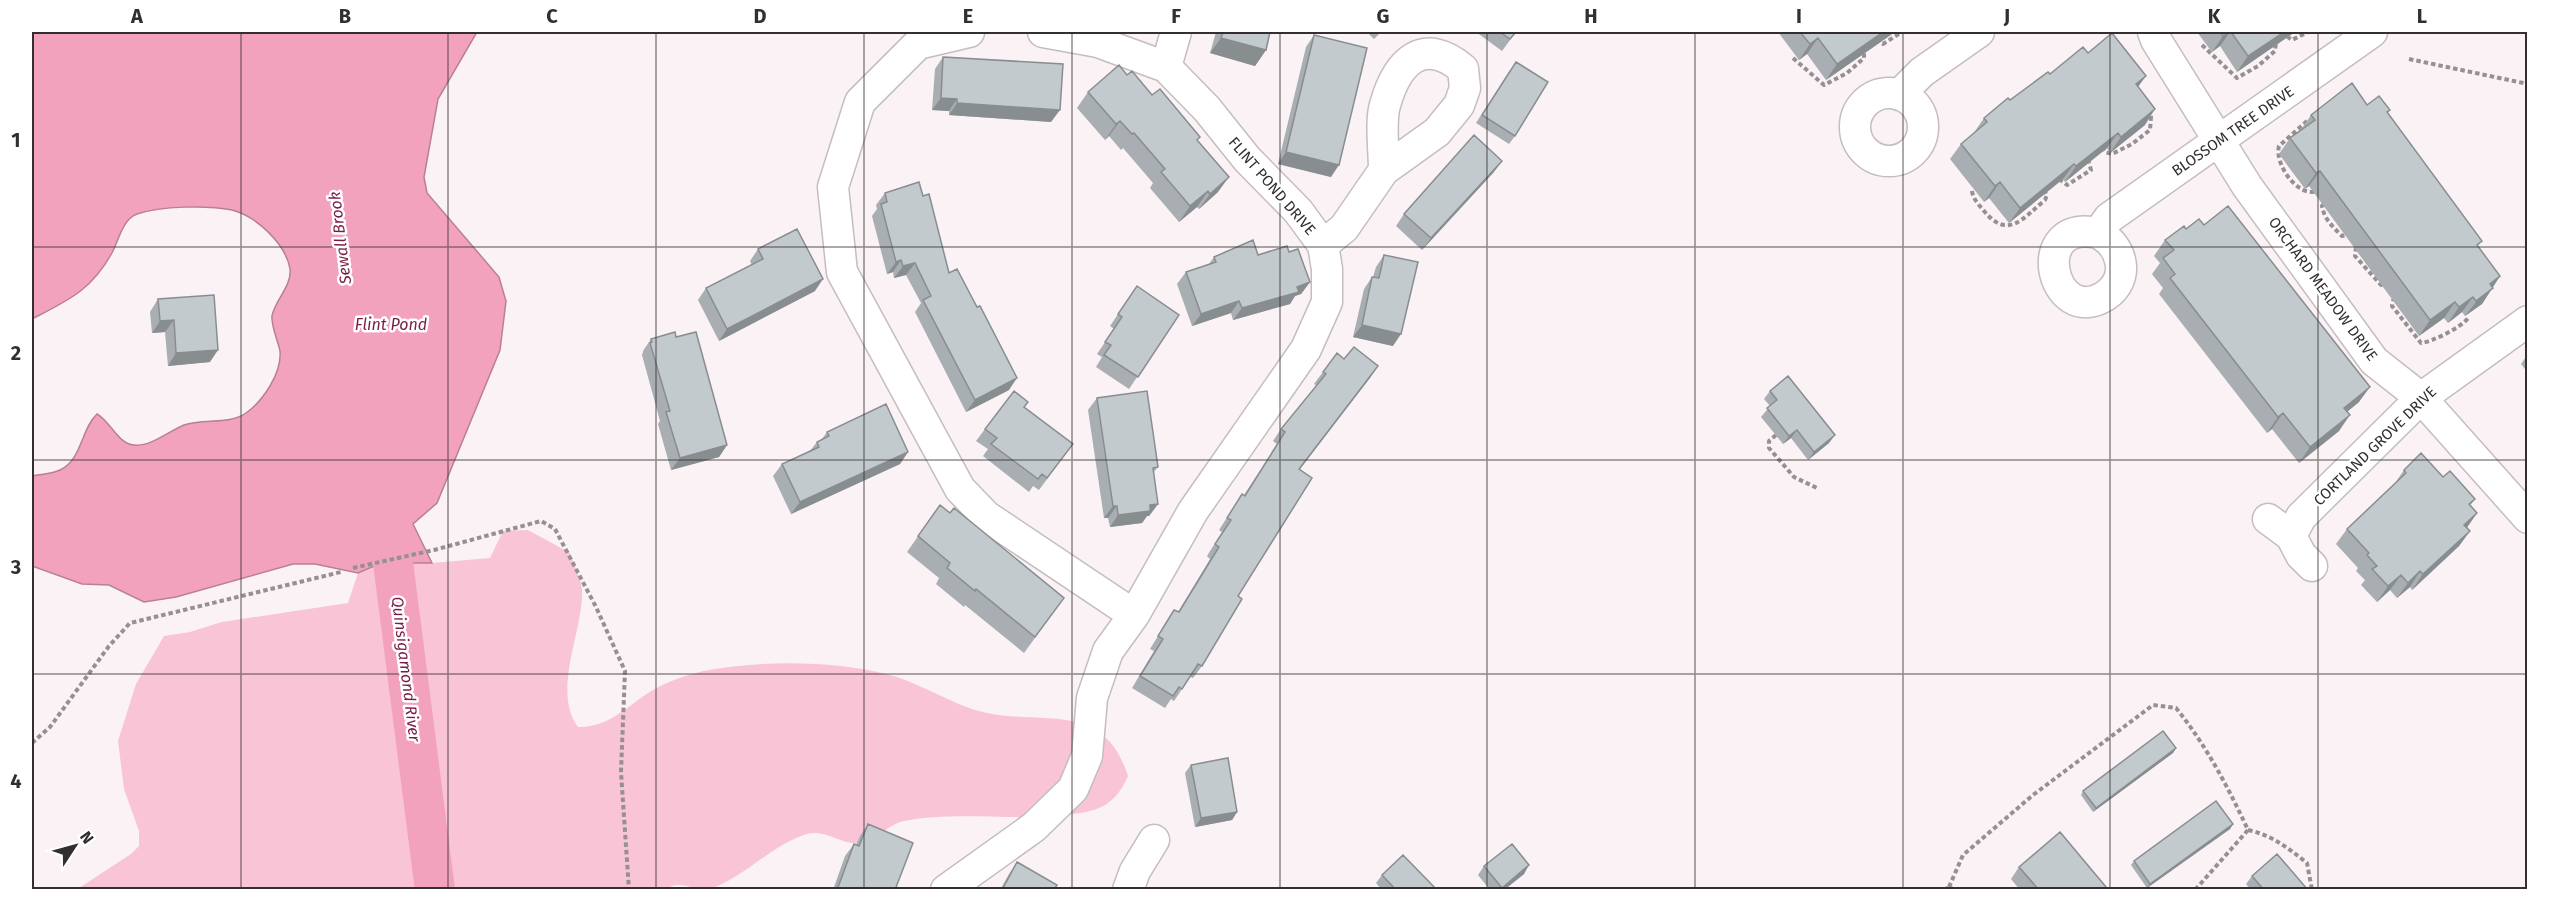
<svg xmlns="http://www.w3.org/2000/svg" width="2559" height="921" viewBox="0 0 2559 921" font-family="'Fira Sans',sans-serif">
<rect width="100%" height="100%" fill="#faf2f4"/>
<path fill="#f9c4d5" d="M528,530L570,553C573,564 581,578 582,589C584,630 551,691 578,727C609,728 628,705 653,690C668,681 692,673 709,670C764,660 836,661 890,675C923,684 954,706 987,713C1046,725 1104,701 1128,776C1114,808 1096,812 1063,815C1011,821 956,811 904,821C888,824 877,841 860,843C843,846 826,829 807,834C773,844 747,875 713,888C700,893 689,884 677,885C673,885 668,888 664,890H76L131,854L139,846V831L124,789L118,741L136,684L164,636L190,632L222,622L348,603L358,573L381,563H432L490,558L503,531Z"/>
<path fill="#f3a2be" stroke="#b98093" stroke-width="1.5" d="M32,32H477L438,99L424,177L427,193L499,277L506,301L500,350L437,503L413,524L432,563H381L358,573L315,564H293L176,597L144,602L109,585L82,584L32,566V476C41,474 52,474 60,470C82,460 81,429 97,414C110,421 118,444 134,445C151,447 169,431 184,425C203,418 229,425 246,413C263,401 282,373 280,351C278,341 271,326 272,316C275,300 292,286 290,269C286,244 256,216 232,210C207,205 161,206 137,214C123,219 119,239 113,251C92,290 69,300 32,319Z"/>
<g fill="none" stroke-linecap="round" stroke-linejoin="round">
<path stroke="#f3a2be" stroke-width="40" d="M386,508L435,890"/>
<defs>
<path id="minor" d="M969,32L918,44L860,102L833,187L842,272L960,489L986,516L1134,615
M2153,32L2156,40L2247,186L2374,361L2421,398L2528,518
M1166,67L1176,32
M1855 127a34 34 0 1 1 68 0a34 34 0 1 1-68 0Z
M1899,95L1922,72L1979,32
M2098,233C2123,246 2131,279 2105,296C2052,329 2026,218 2098,233L2109,218L2372,32
M1323,245L1344,228L1384,170L1437,132L1459,105L1465,88L1463,69C1423,35 1397,62 1385,105C1380,121 1384,152 1384,170
M2268,519L2291,536
M2312,566L2301,555L2291,536L2301,517L2421,398L2528,321
M946,890L1034,827L1073,789L1087,756L1092,698L1108,651L1134,615L1193,511L1306,349L1327,302V269L1323,245L1298,211L1247,159L1207,109L1166,67L1098,42L1043,32
M1128,890L1135,871L1154,840"/>
</defs>
<use href="#minor" stroke="#c5bdc0" stroke-width="33"/>
<path stroke="#969092" stroke-width="4" stroke-dasharray="4.5 3" stroke-linecap="butt" d="M1873,32L1883,44L1902,32
M2281,32L2292,40L2308,32
M2202,45L2237,78L2258,66L2275,51L2276,42
M1793,58L1824,85L1847,73L1864,58V50
M2409,59L2528,84
M2307,121L2279,146C2274,164 2298,198 2317,191
M2102,147L2105,152L2112,154L2132,144L2150,130L2151,117L2149,112
M2059,179L2067,185L2091,170L2088,159
M1972,191C1973,199 1979,205 1984,211C2008,240 2022,219 2045,200L2047,195L2044,190
M2324,204L2322,206C2324,219 2333,227 2342,236L2347,235
M2356,247L2355,256L2381,285H2385
M2394,297L2392,306L2421,343C2432,342 2462,327 2468,318
M1776,435L1769,441V448L1794,477L1819,489
M353,568L434,550L541,521L555,529L596,607L625,671L621,772L629,890
M32,743L50,727L109,646L130,623L341,572
M2248,830C2272,835 2288,848 2307,863L2312,890
M1949,887L1963,855L2033,795L2153,705L2176,708C2206,745 2228,787 2248,830L2195,890
M1944,890L1949,887L1955,890"/>
<use href="#minor" stroke="#fff" stroke-width="30"/>
</g>
<path fill="#a8aeb1" d="M1216,32H1270L1266,50L1255,66L1210,53Z
M1367,32H1381L1374,39Z
M1476,32H1516L1502,51Z
M1778,32H1895L1826,80L1807,54L1799,60Z
M2197,32H2295L2237,72L2220,46L2212,52Z
M1314,35L1331,177L1278,164L1306,47Z
M2088,53L2138,87L2145,125L2110,153L2107,148L2065,182L2063,179L2009,223L1989,198L1984,202L1950,159L1961,144L1973,134L1984,118L2050,74Z
M943,57L1051,122L949,115V111L932,110L935,69Z
M1510,70L1515,136L1509,144L1476,123Z
M1127,75L1152,95L1198,140L1218,192L1199,209L1197,207L1179,222L1150,188L1153,183L1123,148L1121,150L1109,136L1105,140L1077,108L1088,92Z
M2367,105L2390,110L2388,113L2478,247L2500,276L2482,304L2465,316L2462,312L2448,323L2444,318L2419,336L2309,186L2305,189L2279,154L2290,138L2300,131L2311,115Z
M1502,161L1493,173L1422,250L1396,226L1404,214Z
M885,193L923,196L949,273L1009,390L966,412L915,312L921,303L906,275L894,278L893,272L887,274L872,216L877,209L876,205Z
M2165,240L2359,402L2347,412L2339,431L2299,463L2272,429L2267,433L2159,294L2163,288L2152,274L2160,263L2154,256Z
M758,249L815,291L719,341L698,300L706,288L752,265L750,261Z
M1289,252L1310,282L1301,294L1295,296L1290,304L1233,320L1231,313L1192,326L1177,284L1186,272L1209,264L1214,257L1258,255Z
M1384,255L1393,346L1353,337L1364,289L1372,277H1373L1376,267Z
M1137,286L1179,315L1129,389L1096,367L1102,357L1097,354L1114,329L1110,326Z
M158,299L210,362L168,366L165,332L152,333L150,312Z
M676,337L727,445L719,457L671,470L658,424L660,421L642,355L643,352V351L651,339Z
M2528,354V373L2521,364Z
M1344,359L1378,366L1299,470L1238,596L1202,666L1193,678L1190,677L1174,701L1171,699L1165,708L1132,688L1154,651L1150,649L1174,610L1178,612L1210,559L1207,556L1222,532L1219,530L1242,494L1244,495L1277,444L1273,441L1281,429L1317,386L1314,384L1323,372Z
M1770,391L1829,443L1808,460L1791,438L1783,444L1761,417L1770,406L1764,399Z
M1097,398L1158,467L1153,473L1158,504L1149,516H1147L1142,523L1110,527L1108,518H1104L1088,410Z
M1024,407L1073,444L1039,490L1033,486L1029,492L983,456L988,449L976,441L985,429Z
M827,432L908,452L900,464L791,514L773,476L782,464L810,451L817,442L822,439Z
M2404,470L2443,477L2475,499L2470,506L2477,513L2467,527L2470,531L2459,546L2412,590L2410,587L2397,598L2390,590L2377,602L2361,585L2365,580L2356,571L2358,568L2336,544L2347,529L2393,486Z
M940,505L1064,598L1024,653L965,605L964,607L936,584L939,578L907,552Z
M2176,748L2173,753L2093,812L2081,795L2083,791Z
M1191,765L1237,812L1232,820L1195,827L1185,773Z
M868,824L895,890H833L845,856L854,844L856,845L860,836Z
M2233,824L2230,829L2147,888L2131,865L2134,861Z
M1017,862L1054,890H1000L1009,874Z
M1484,866L1524,874L1504,890H1490L1478,875Z
M2019,867L2104,890H2020L2011,879Z
M1382,875L1437,890H1382L1376,883Z
M2252,876L2308,890H2251L2246,884Z"/>
<path fill="#888d90" d="M1883,32H1895L1826,80L1837,64Z
M2230,32L2220,46L2212,52L2223,36Z
M2284,32H2295L2237,72L2248,56Z
M1221,38L1266,50L1255,66L1210,53Z
M1818,38L1807,54L1799,60L1810,44Z
M2146,76L2135,91L2136,84Z
M941,98L957,99L949,111L932,110Z
M957,103L1060,110L1051,122L949,115Z
M2155,109L2145,125L2110,153L2121,137Z
M1120,121L1109,136L1105,140L1116,124Z
M2118,133L2107,148L2065,182L2076,166Z
M1286,152L1339,165L1331,177L1278,164Z
M1502,161L1493,173L1422,250L1431,238Z
M2074,164L2063,179L2009,223L2020,208Z
M2320,171L2309,186L2305,189L2316,173Z
M1229,177L1218,192L1199,209L1210,194Z
M2000,182L1989,198L1984,202L1995,186Z
M1208,191L1197,207L1179,222L1190,206Z
M901,260L893,272L887,274L896,262Z
M915,263L906,275L894,278L903,266Z
M2500,276L2482,304L2465,316L2490,284Z
M823,279L815,291L719,341L727,329Z
M1310,282L1301,294L1295,296L1290,304L1233,320L1242,308Z
M2473,297L2462,312L2448,323L2459,307Z
M1239,301L1231,313L1192,326L1201,314Z
M2455,302L2444,318L2419,336L2430,320Z
M174,320L165,332L152,333L160,321Z
M1362,325L1401,334L1393,346L1353,337Z
M218,350L210,362L168,366L176,353Z
M1378,366L1370,378L1290,482L1299,469Z
M1017,378L1009,390L966,412L975,400Z
M2370,387L2359,402L2333,423L2344,408Z
M2283,413L2272,429L2267,433L2278,417Z
M2350,415L2339,431L2299,463L2310,447Z
M1797,430L1791,438L1783,444L1789,436Z
M1835,435L1829,443L1808,460L1814,452Z
M727,445L719,457L671,470L680,458Z
M908,452L900,464L791,514L800,502Z
M1158,504L1149,516H1147L1142,523L1110,527L1118,515L1150,505Z
M1113,506H1117L1108,518H1104Z
M2477,513L2466,529L2464,525Z
M2470,531L2459,546L2412,590L2423,574Z
M2420,571L2410,587L2397,598L2408,583Z
M2401,575L2390,590L2377,602L2388,586Z
M2176,748L2173,753L2093,812L2096,808Z
M1237,812L1232,820L1195,827L1201,818Z
M2233,824L2230,829L2147,888L2150,884Z
M1529,865L1524,874L1504,890H1500Z"/>
<path fill="#c3cace" stroke="#888d90" stroke-width="1.5" d="M1223,32H1270L1266,50L1221,38Z
M1500,32H1516L1510,39Z
M1800,32H1883L1837,64L1818,38L1810,44Z
M2220,32H2230L2223,36Z
M2231,32H2284L2248,56Z
M2112,33L2146,76L2136,84L2155,109L2121,137L2118,133L2076,166L2074,164L2020,208L2000,182L1995,186L1961,144L1987,122L1984,118L2008,98L2010,100L2048,72L2050,74L2083,47L2088,53Z
M1314,35L1367,48L1339,165L1286,152Z
M943,57L1063,64L1060,110L957,103V99L941,98Z
M1516,62L1548,82L1515,136L1482,115Z
M1119,65L1127,75L1132,71L1152,95L1160,89L1200,137L1197,140L1229,177L1210,194L1208,191L1190,206L1161,172L1165,169L1134,133L1132,134L1120,121L1116,124L1088,92Z
M2352,83L2367,105L2379,96L2390,110L2387,112L2482,241L2477,245L2500,276L2490,284L2493,288L2476,301L2473,297L2459,307L2455,302L2430,320L2320,171L2316,173L2290,138L2315,120L2311,115Z
M1474,135L1502,161L1431,238L1404,214Z
M919,182L923,196L929,194L949,273L957,269L977,307L980,306L1017,378L975,400L923,300L931,296L915,263L903,266L901,260L896,262L881,204L887,202L885,193Z
M2228,206L2370,387L2344,408L2350,415L2310,447L2283,413L2278,417L2170,278L2175,274L2163,258L2174,250L2165,240L2184,226L2186,229L2199,219L2204,225Z
M797,229L823,279L727,329L706,288L763,259L758,249Z
M1253,240L1258,255L1287,246L1289,252L1298,249L1310,282L1297,287L1299,292L1242,308L1239,301L1201,314L1186,272L1216,262L1214,257Z
M1384,255L1418,262L1401,334L1362,325L1372,277L1379,278Z
M1137,286L1179,315L1138,377L1104,355L1111,345L1105,342L1122,317L1118,314Z
M214,295L218,350L176,353L174,320L160,321L158,299Z
M675,332L676,337L696,332L727,445L680,458L666,412L670,411L650,343L652,342L651,339Z
M1354,347L1378,366L1299,469L1312,478L1238,596L1242,599L1202,666L1198,664L1182,689L1179,687L1173,696L1140,676L1163,639L1158,636L1174,610L1179,612L1219,547L1215,544L1231,520L1227,518L1242,494L1245,496L1285,432L1281,429L1326,374L1323,372L1337,353L1344,359Z
M1788,376L1835,435L1814,452L1797,430L1789,436L1767,408L1777,400L1770,391Z
M1014,391L1028,402L1024,407L1073,444L1047,478L1042,474L1038,479L991,444L997,438L985,429Z
M1147,391L1158,467L1153,468L1158,504L1150,505V511L1118,515L1117,506H1113L1097,398Z
M886,404L908,452L800,502L782,464L819,447L817,442L829,436L827,432Z
M2421,453L2443,477L2450,471L2475,499L2469,504L2477,513L2464,525L2470,531L2423,574L2420,571L2408,583L2401,575L2388,586L2372,569L2377,566L2367,555L2369,553L2347,529L2406,473L2404,470Z
M940,505L950,513L954,508L1064,598L1035,637L976,589L975,591L947,568L950,563L918,536Z
M2163,731L2176,748L2096,808L2083,791Z
M1228,758L1237,812L1201,818L1191,765Z
M2216,801L2233,824L2150,884L2134,861Z
M868,824L913,843L895,890H837L854,844L859,846Z
M2060,832L2106,887L2103,890H2039L2019,867Z
M1512,844L1529,865L1502,888L1484,866Z
M2277,854L2308,890H2264L2252,876Z
M1403,855L1437,890H1396L1382,875Z
M1017,862L1057,885L1054,890H1002Z"/>
<path fill="none" stroke="#332f30" stroke-width="1.5" stroke-opacity="0.55" d="M241,32V890M448,32V890M656,32V890M864,32V890M1072,32V890M1280,32V890M1487,32V890M1695,32V890M1903,32V890M2110,32V890M2318,32V890M32,247H2528M32,460H2528M32,674H2528"/>
<g text-anchor="middle" dominant-baseline="central" stroke-width="5" stroke-linejoin="round" paint-order="stroke">
<g font-size="15" fill="#332f30" stroke="#fff">
<text transform="translate(2233 131) rotate(-35)">BLOSSOM TREE DRIVE</text>
<text transform="translate(1272 186) rotate(49)">FLINT POND DRIVE</text>
<text transform="translate(2323 289) rotate(54)">ORCHARD MEADOW DRIVE</text>
<text transform="translate(2375 446) rotate(-44)">CORTLAND GROVE DRIVE</text>
</g>
<g font-size="16" font-style="italic" fill="#791c47" stroke="#fff">
<text transform="translate(340 238) rotate(-97)">Sewall Brook</text>
<text x="391" y="324">Flint Pond</text>
<text transform="translate(406 669) rotate(83)">Quinsigamond River</text>
</g>
</g>
<rect width="2559" height="921" fill="none" stroke="#ffffff" stroke-width="66"/>
<g transform="translate(75 846) rotate(54)" stroke="#ffffff" stroke-width="4.5" paint-order="stroke">
<path d="M0-4.5L10 22L0 15L-10 22Z" fill="#332f30"/>
<text y="-9" font-size="16" font-weight="bold" text-anchor="middle" fill="#332f30">N</text>
</g>
<rect x="33" y="33" width="2493" height="855" fill="none" stroke="#332f30" stroke-width="2"/>
<g font-size="20" text-anchor="middle" font-weight="bold" fill="#332f30">
<text x="137" y="23">A</text>
<text x="345" y="23">B</text>
<text x="552" y="23">C</text>
<text x="760" y="23">D</text>
<text x="968" y="23">E</text>
<text x="1176" y="23">F</text>
<text x="1383" y="23">G</text>
<text x="1591" y="23">H</text>
<text x="1799" y="23">I</text>
<text x="2007" y="23">J</text>
<text x="2214" y="23">K</text>
<text x="2422" y="23">L</text>
<text x="16" y="147">1</text>
<text x="16" y="360">2</text>
<text x="16" y="574">3</text>
<text x="16" y="788">4</text>
</g>
</svg>
